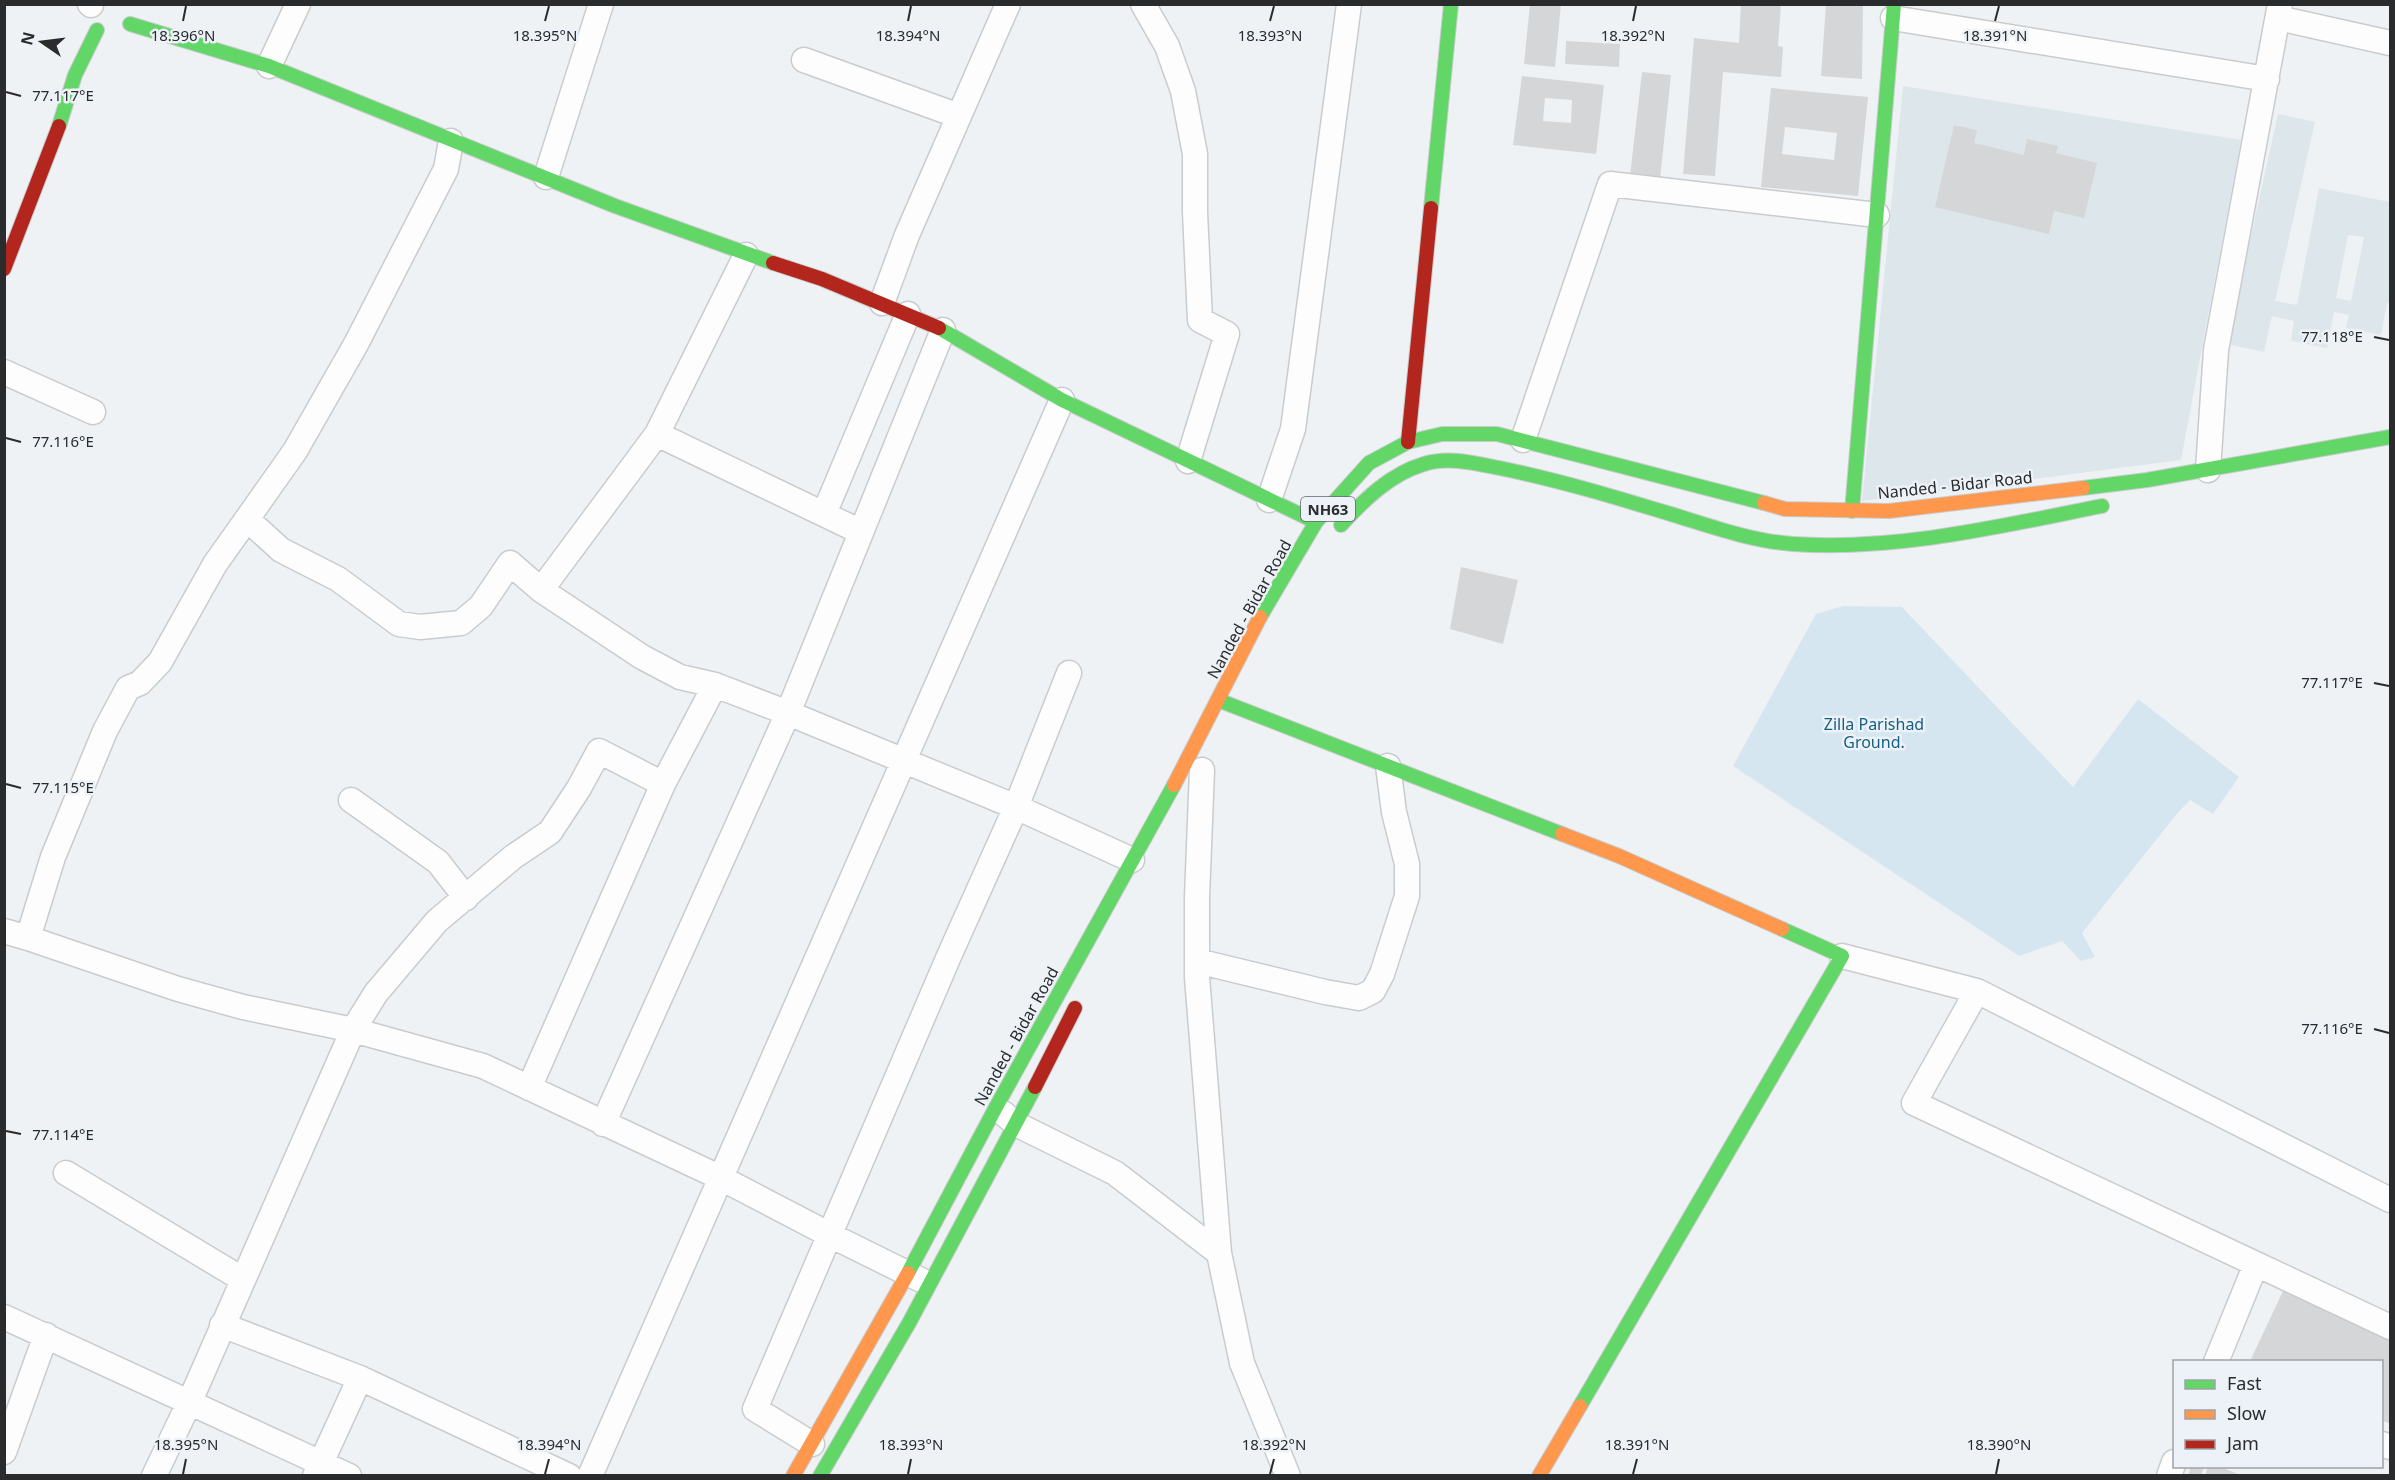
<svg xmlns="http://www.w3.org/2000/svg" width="2395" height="1480" viewBox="0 0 2395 1480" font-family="'Noto Sans',sans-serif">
<rect width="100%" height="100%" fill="#eff2f4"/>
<path fill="#dde6eb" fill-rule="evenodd" d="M1903,86L2241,140L2181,460L1862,501Z
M2278,114L2315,122L2275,301L2297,305L2319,188L2390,202V303H2387L2381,335L2346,328L2349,315L2334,312L2327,348L2291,341L2294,321L2272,316L2264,352L2227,344ZM2348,235L2364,237L2351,301L2336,298Z"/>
<path fill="#d6e6f0" d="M1843,606L1902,607L2073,787L2138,699L2239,777L2213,814L2190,800L2176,815L2082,933L2095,957L2081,961L2062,941L2019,956L1733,766L1816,614Z"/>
<path fill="#d4d6d8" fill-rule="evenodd" d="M1530,4H1561L1555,67L1524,64Z
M1741,4H1781L1778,46L1783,47L1781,77L1723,72L1715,176L1683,174L1694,38L1739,43Z
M1826,4H1863L1862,79L1821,76Z
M1566,41L1620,44L1619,67L1565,64Z
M1642,72L1671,75L1660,179L1630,176Z
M1522,76L1604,85L1596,154L1513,145ZM1545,98L1572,100L1571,123L1543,121Z
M1771,88L1868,97L1858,196L1761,187ZM1785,127L1837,133L1834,160L1782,154Z
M1954,125L1977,130L1974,143L2024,155L2027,139L2058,146L2056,153L2097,163L2084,218L2054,211L2049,234L1935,207Z
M1461,567L1518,580L1503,644L1450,629Z
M2284,1289L2390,1339V1424L2382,1420V1362H2257L2251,1359Z
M2191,1466H2204L2201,1476H2188Z
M2208,1466H2218L2243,1476H2205Z"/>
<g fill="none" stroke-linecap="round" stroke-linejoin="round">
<defs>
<path id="street" d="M90,4L91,5
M1143,4L1167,46L1183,91L1195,154V212L1200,320L1227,334L1188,461
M1893,18L2267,79
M2278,18L2390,43
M804,60L959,116
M269,66L298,4
M451,141L446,169L356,344L295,451L247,519L281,550L338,579L399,624L420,627L461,623L481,606L510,563L541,590L642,657L680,677L715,685
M546,177L601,4
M882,303L907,235L1008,4
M4,372L93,412
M657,434L861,532
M1523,440L1610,184L1877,215
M2208,470L2216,350L2280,4
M1269,500L1293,429L1349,4
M824,514L908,314
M247,519L215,564L160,662L140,683L128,688L105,731L53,857L28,938L178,989L243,1007L353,1030L483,1066L719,1177L830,1235L921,1280
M541,590L657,434L746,255
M1202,770L1197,897V977L1219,1253L1242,1363L1288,1476
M351,800L438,862L466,898
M4,931L28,938
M1842,956L1977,991L2390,1200
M1197,961L1325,992L1359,998L1373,991L1382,974L1407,896V864L1394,812L1388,766
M1977,991L1914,1103L2256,1264L2216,1362
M529,1088L663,784
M1003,1113L1016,1124L1115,1173L1219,1253
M603,1124L788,713L1016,807L1069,673
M66,1173L242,1279
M2256,1264L2390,1327
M4,1317L349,1476
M222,1325L360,1378L569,1476
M812,1444L755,1409L949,956L1016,807L1132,860
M2382,1444L2390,1447
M4,1452L46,1335
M154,1476L190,1401L353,1030L376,993L437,921L513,857L550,832L579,788L599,751L663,784L715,685L788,713L943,330
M315,1476L360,1378
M590,1476C745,1116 902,757 1062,400
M2169,1476L2174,1462"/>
<path id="fast" d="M130,24L269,66L615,206L773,263
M59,126L75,75L97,30
M1431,208L1451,4
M939,328L1062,400L1316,522
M2083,488L2147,480L2390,437
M1852,511L1894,4
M1341,525C1364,500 1390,474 1424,464C1450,456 1478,464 1504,469C1562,481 1618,498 1674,515C1713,527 1752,541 1793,544C1897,551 2001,526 2102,506
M1260,617L1316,522L1369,463L1408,442L1442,434H1497L1764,503
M1218,700L1562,834
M908,1273L996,1107L1174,785
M1580,1406L1842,956L1782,929
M820,1476L909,1323L1035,1087"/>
<path id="slow" d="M1764,503L1785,509L1889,511L2083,488
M1174,785L1260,617
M1562,834L1619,856L1782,929
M793,1476L908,1273
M1539,1476L1580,1406"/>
<path id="jam" d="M773,263L822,279L939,328
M4,269L59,126
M1408,442L1431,208
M1035,1087L1075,1008"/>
</defs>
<use href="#street" stroke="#c9ccce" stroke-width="27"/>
<use href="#fast" stroke="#c9ccce" stroke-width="16"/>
<use href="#slow" stroke="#c9ccce" stroke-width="16"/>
<use href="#jam" stroke="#c9ccce" stroke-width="16"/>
<use href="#street" stroke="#fdfdfd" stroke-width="24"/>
<use href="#fast" stroke="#63d668" stroke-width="14"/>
<use href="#slow" stroke="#ff974d" stroke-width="14"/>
<use href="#jam" stroke="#b3261e" stroke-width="14"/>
</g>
<path fill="none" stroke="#292b2d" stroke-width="2" d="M183,21L186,6M545,21L549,6M908,21L911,6M1270,21L1274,6M1633,21L1636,6M1995,21L1999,6M6,92L21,96M2374,337L2389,340M6,438L21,442M2374,683L2389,686M6,784L21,788M2374,1029L2389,1033M6,1131L21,1134M183,1474L186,1459M545,1474L549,1459M908,1474L911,1459M1270,1474L1274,1459M1633,1474L1637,1459M1996,1474L1999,1459"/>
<g text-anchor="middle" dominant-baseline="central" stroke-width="5" stroke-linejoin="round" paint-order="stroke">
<rect fill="#ecf2f7" stroke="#64676a" stroke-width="1.5" x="1301" y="497" width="54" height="24" rx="4.5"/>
<g font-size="15" font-weight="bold" fill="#292b2d">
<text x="1328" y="509">NH63</text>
</g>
<g font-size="16" fill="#292b2d" stroke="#ecf2f7">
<text transform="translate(1955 485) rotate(-6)">Nanded - Bidar Road</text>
<text transform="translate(1249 609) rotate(-61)">Nanded - Bidar Road</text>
<text transform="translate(1016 1036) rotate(-61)">Nanded - Bidar Road</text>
</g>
<g font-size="16" fill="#165e82" stroke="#ecf2f7">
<text x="1874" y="724">Zilla Parishad<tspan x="1874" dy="18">Ground.</tspan></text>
</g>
</g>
<g font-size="15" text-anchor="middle" fill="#292b2d" stroke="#ecf2f7" stroke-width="5" stroke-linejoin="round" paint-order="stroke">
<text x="183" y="41">18.396°N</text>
<text x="545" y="41">18.395°N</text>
<text x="908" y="41">18.394°N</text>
<text x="1270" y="41">18.393°N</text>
<text x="1633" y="41">18.392°N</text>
<text x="1995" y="41">18.391°N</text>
<text x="63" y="101">77.117°E</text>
<text x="2332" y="342">77.118°E</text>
<text x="63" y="447">77.116°E</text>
<text x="2332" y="688">77.117°E</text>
<text x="63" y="793">77.115°E</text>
<text x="2332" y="1034">77.116°E</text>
<text x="63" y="1140">77.114°E</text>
<text x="186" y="1450">18.395°N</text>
<text x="549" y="1450">18.394°N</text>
<text x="911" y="1450">18.393°N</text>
<text x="1274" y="1450">18.392°N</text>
<text x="1637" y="1450">18.391°N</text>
<text x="1999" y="1450">18.390°N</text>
</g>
<rect width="2395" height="1480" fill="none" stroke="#292b2d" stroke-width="12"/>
<rect x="2173" y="1360" width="210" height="108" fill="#ecf2f7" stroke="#9ea2a6" stroke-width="1.5"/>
<rect x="2185" y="1380" width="30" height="9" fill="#63d668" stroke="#9ea2a6" stroke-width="1.5"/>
<text x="2227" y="1390" font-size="18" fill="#292b2d">Fast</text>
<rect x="2185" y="1410" width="30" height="9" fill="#ff974d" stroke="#9ea2a6" stroke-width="1.5"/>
<text x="2227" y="1420" font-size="18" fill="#292b2d">Slow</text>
<rect x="2185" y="1440" width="30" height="9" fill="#b3261e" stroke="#9ea2a6" stroke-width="1.5"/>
<text x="2227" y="1450" font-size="18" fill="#292b2d">Jam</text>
<g transform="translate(42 42) rotate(284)" stroke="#ecf2f7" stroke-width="4.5" paint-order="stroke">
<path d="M0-4.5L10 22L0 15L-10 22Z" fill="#292b2d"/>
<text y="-9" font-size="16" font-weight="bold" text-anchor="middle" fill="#292b2d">N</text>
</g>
</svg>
